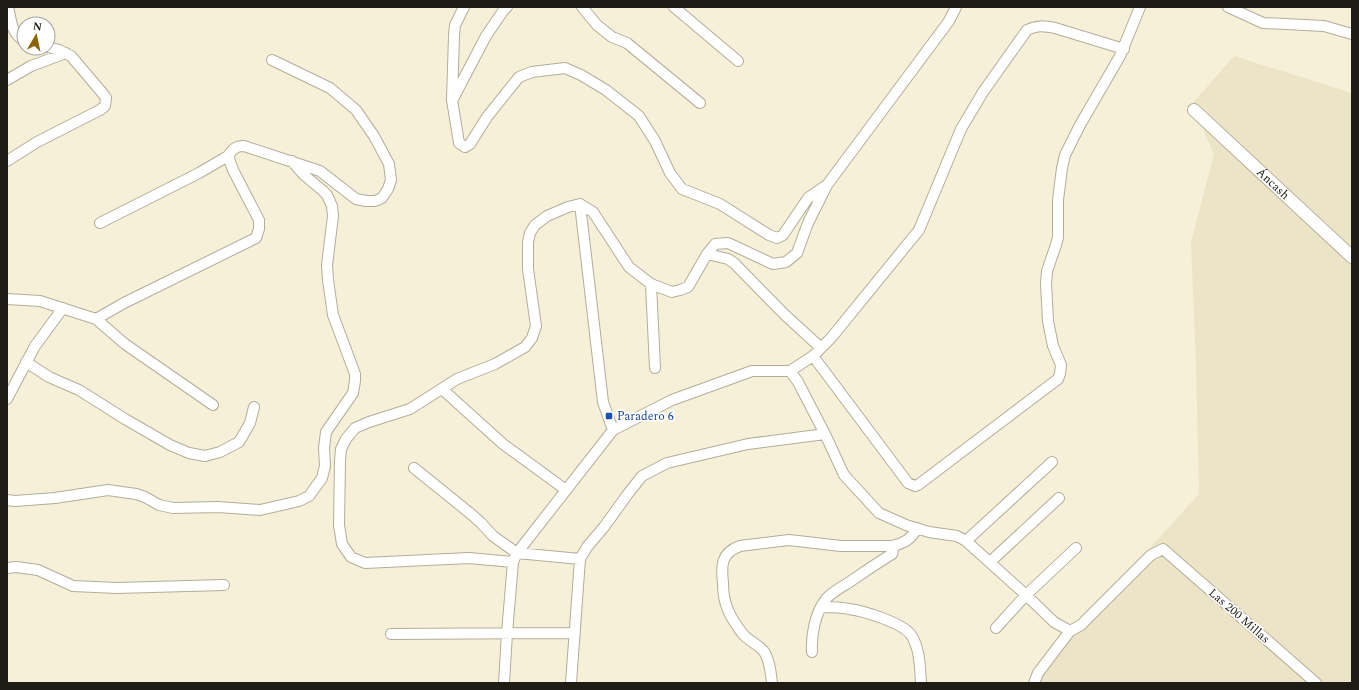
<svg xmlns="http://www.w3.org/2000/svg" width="1359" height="690" viewBox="0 0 1359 690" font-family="Spectral,serif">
<rect width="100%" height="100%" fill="#f6f0d9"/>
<path fill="#ece4c6" d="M1234,56L1352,93V683H1027L1199,494L1196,365L1191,242L1214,154L1192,104Z"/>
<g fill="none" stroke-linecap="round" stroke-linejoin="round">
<defs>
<path id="minor" d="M8,7C12,22 10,31 24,41
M464,7L455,25L454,36L452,100L459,143L465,147L470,144L487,117L519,77L532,72L565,68L581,75L606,90L639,116L655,141L670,173L682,189L720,204L769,235L777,238L783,235L808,198L827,185
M582,7L597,25L612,37L627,43L700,103
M674,7L738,61
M1228,7L1263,23L1324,26L1352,34
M7,80L31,66L66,53
M453,99L486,36L503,11L507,7
M7,161L37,142L100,110L105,106L106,98L104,95L71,56L59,50L48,47
M580,204L603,402L613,430
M100,223L199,173L228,156
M707,254L728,259L734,263L784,314L821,348
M651,284L655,368
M7,299L40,301L96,319L125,344L213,405
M96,319L124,303L256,238L259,229V220L233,170L228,156C233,149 235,146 244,146L320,171L356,199L366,201H375L382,198L388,189L391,180L389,164L374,136L356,110L330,88L272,60
M813,356L908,483L915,486L918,485L1058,379L1060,374L1061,365L1053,346L1048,321L1046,284L1047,271L1056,245L1058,237V200L1062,168L1065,155L1080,125L1120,56L1140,7
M26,362L49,377L79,390L125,419L170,445L189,453L205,456L220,452L239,442L250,423L254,407
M790,371L798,382L825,434L844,475L879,513L906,525L929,532L957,536L966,541L1026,595L1054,622L1070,631L1081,625L1151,555L1163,549L1316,683
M442,389L503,444L566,490
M7,399L35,346L63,308
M414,468L471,514L481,523L493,536L517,553L580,559L587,547L604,527L627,495L642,476L667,463L748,444L825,434
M7,500L15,501L55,498L108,490L136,494L145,497L159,505L173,508L218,507L260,510L299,501L309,496L322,478L325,466L324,448L326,432L353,393L355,381V374L333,315L328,280L327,265L333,216L332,206L327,195L322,190L304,175L292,161
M966,541L1052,462
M513,562L469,558L365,563L351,557L342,544L339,525L340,461L341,449L346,439L355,428L369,422L410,409L457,379L495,364L525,347L532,338L536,326L528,269V242L530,233L535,225L547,216L568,207L580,204L593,212L629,267L651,284L672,292L680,290L688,287L707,254L715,244L728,243L773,264L786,262L797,253L808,223L827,185L949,21L956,7
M990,562L1059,498
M7,568L16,567L38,570L73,586L117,588L224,585
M822,607C831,607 840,607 849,609C864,611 903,623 911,635C920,648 920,668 921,683
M996,628L1026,595L1076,548
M391,634L575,633
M812,652C811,635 815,613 826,599C832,592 840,588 848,583C863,573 877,563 892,554L893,550L892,546
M504,683L507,633L513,562L517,553L613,430L672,400L752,371H790L813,356L831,338L919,230L961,129L983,92L1027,30C1037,25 1044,26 1055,28L1124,49
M571,683L580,559
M772,683C771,674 770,662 765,653C760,645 748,641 742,633C737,626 731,618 728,610C724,601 723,592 723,583C721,565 721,553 740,546L789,540L841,546H892C903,544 912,539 917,528
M1034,683L1038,673L1070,631"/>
<g id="tertiary">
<path id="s1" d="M1194,110L1352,257"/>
</g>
</defs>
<use href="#minor" stroke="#b3ad98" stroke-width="12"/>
<use href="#tertiary" stroke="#b3ad98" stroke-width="14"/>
<use href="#minor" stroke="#fff" stroke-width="10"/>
<use href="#tertiary" stroke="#fff" stroke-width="12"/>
</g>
<rect fill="#1a4fb4" stroke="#fff" stroke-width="1.5" x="605" y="412" width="8" height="8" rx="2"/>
<g text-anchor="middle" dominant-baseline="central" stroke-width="3.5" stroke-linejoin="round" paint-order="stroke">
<g font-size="12" fill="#1e1c14" stroke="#fff">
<text stroke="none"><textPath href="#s1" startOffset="108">Áncash</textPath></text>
<text transform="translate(1239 616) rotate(41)">Las 200 Millas</text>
</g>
<g font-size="12" fill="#164399" stroke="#fff" text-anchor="start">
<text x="617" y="416">Paradero 6</text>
</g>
</g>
<rect width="1359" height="690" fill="none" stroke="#1e1c14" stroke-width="16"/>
<g transform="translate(36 36) rotate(9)"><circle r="19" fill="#ffffff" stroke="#a5a4a1"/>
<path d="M0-3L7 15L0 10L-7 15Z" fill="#8e6409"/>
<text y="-6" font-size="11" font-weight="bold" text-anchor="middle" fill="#1e1c14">N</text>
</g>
</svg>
